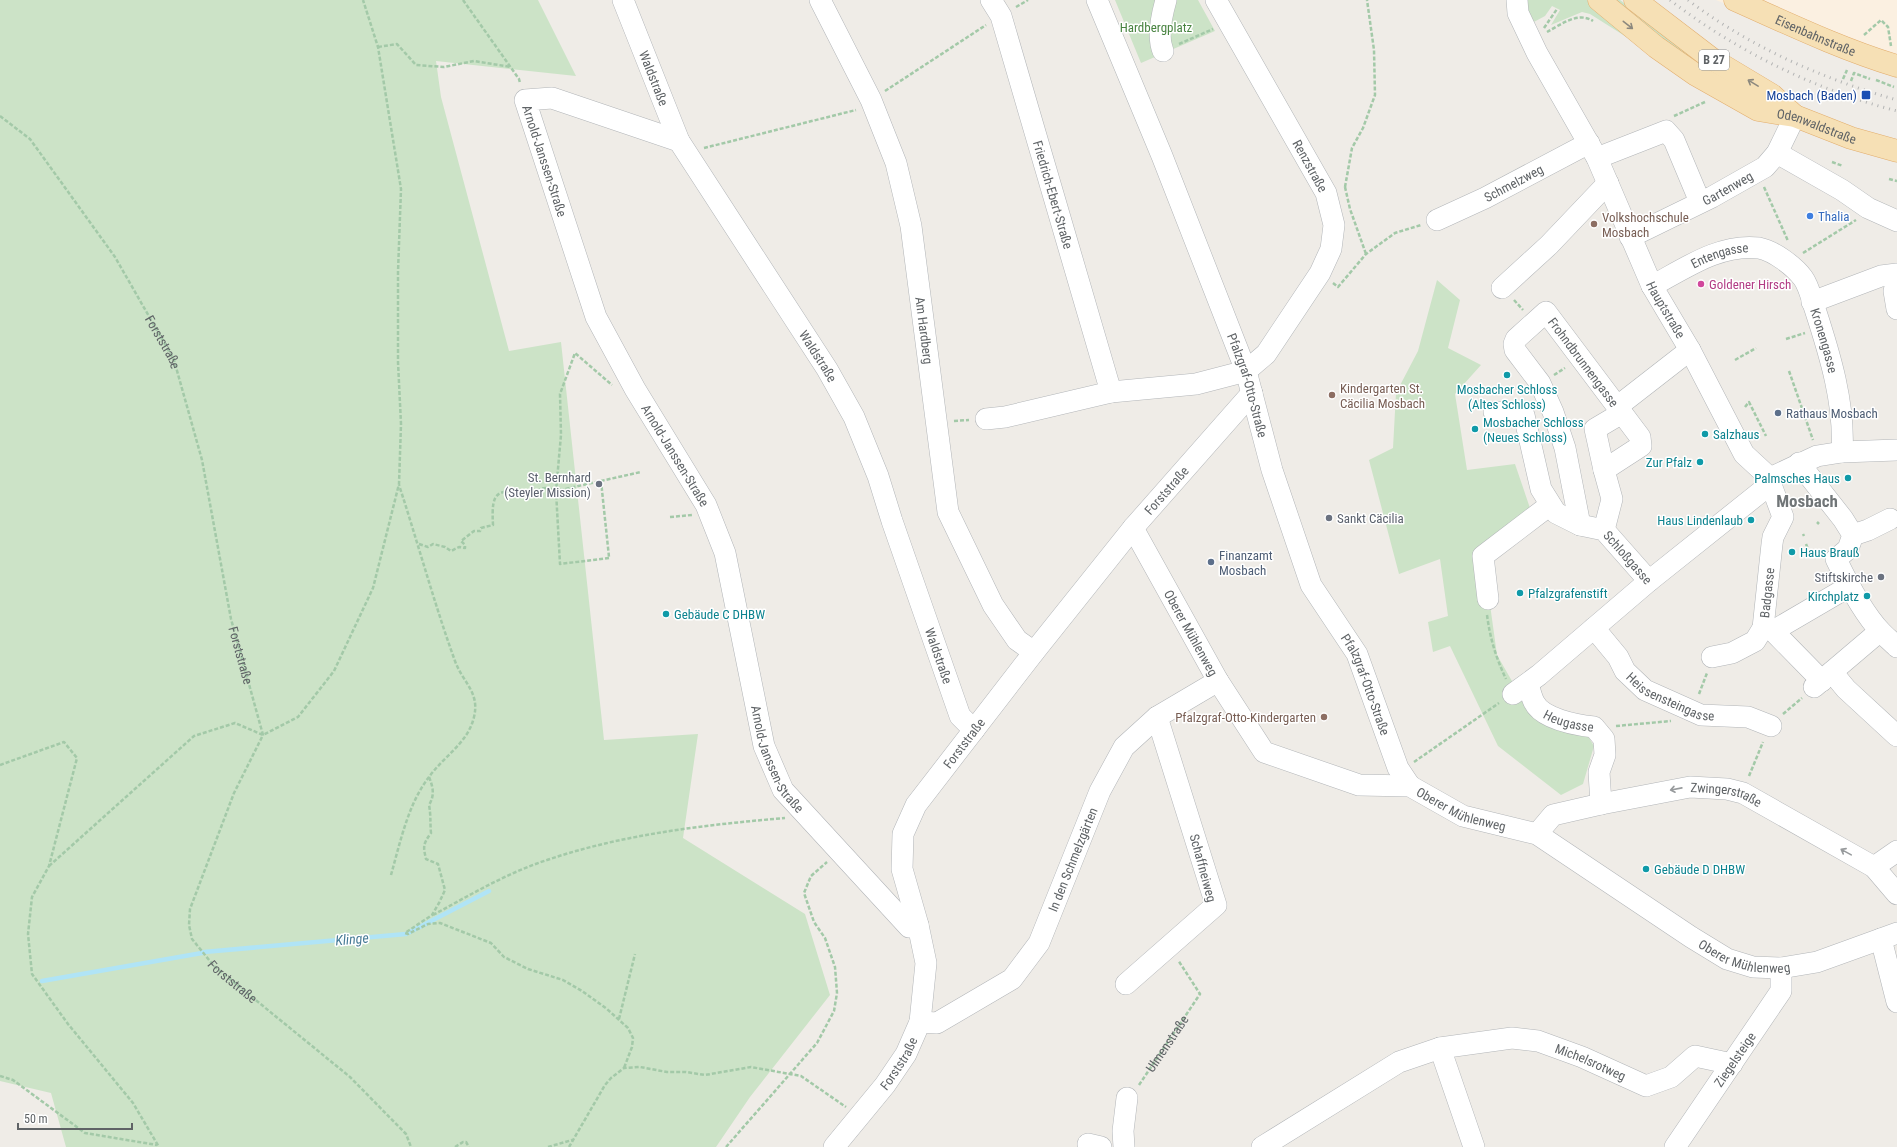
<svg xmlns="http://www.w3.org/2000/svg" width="1897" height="1147" viewBox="0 0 1897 1147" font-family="'Roboto Condensed',sans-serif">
<rect width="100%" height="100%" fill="#efece7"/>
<path fill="#fbf0e1" d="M1716,0H1897V55L1750,14Z"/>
<path fill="#cce3c7" d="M0,0H538L576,76L436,61L441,97L509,351L561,342L604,740L698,734L683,838L805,914L830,995L750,1097L716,1147H66L51,1093L0,1081Z
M1115,0H1198L1215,31L1141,63Z
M1528,0H1587L1629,36L1628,38L1590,14L1582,12L1551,25L1560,10L1552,6L1545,16L1532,23L1528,13Z
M1610,0H1620L1710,67L1706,72Z
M1437,280L1460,300L1448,348L1481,365L1455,394L1467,470L1515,464L1531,511L1482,547L1497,655L1524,702L1586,733L1594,746L1583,784L1561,795L1498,746L1450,646L1433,652L1428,622L1448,616L1440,559L1399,574L1369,460L1393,448L1396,393L1418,351Z"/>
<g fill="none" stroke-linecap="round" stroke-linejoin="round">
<path stroke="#b0e4f6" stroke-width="4.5" d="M204,952L406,934L489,891
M42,981L202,953"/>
<defs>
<g id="minor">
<path id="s3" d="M623,0L679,141L827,369L854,417L878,476L892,521L960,716L974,730"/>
<path id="s4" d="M820,0L871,100L896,163L911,226L948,512L993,605L1017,640L1034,652"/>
<path id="s5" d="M991,0L1001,16L1111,392L1196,384L1246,371L1266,354L1320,273L1331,249L1334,225L1326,193L1216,0"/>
<path id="s6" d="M1097,0L1162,156L1246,371L1272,470L1311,585L1357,654L1398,768L1410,786"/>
<path id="s7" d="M1517,0L1518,13L1537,53L1597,158L1652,286L1690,350L1744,454L1770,478"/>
<path d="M1163,51C1157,37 1162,14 1166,0"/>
<path id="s8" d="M679,141L552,98L525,100L596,317L635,389L706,505L725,553L764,746L783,790L909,927L918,925"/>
<path d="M1777,153L1842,190L1868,208L1897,221"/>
<path d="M1597,158L1666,131L1674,140L1700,202"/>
<path id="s9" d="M1437,220L1485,198L1589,143"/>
<path id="s10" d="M1630,237L1712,197L1765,167L1777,153L1795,116"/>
<path d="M1897,282L1894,291L1897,309"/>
<path id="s11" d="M1652,286C1684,269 1720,243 1759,248C1774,251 1794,266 1803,278C1809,286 1812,300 1815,309C1830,355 1845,404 1842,452"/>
<path d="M1502,288L1549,245L1608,183"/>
<path d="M1812,302L1881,276L1897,274"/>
<path d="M1618,406L1690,350"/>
<path id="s12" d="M1494,412L1524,415L1541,489L1556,513L1580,525L1604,530L1649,581"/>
<path d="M986,419L1005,417L1111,392"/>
<path d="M1799,463L1843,519L1853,535L1848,549L1836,559C1847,582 1863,613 1881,632C1886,637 1892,642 1897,647"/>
<path d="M1604,470L1595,429L1622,413"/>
<path d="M1770,478L1817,456L1842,452L1897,450"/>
<path id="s13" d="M1580,525L1565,448L1553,412L1540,383L1515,350L1514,344L1516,339L1546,312L1640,437L1641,446L1604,470L1612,499L1604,530"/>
<path id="s14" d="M1133,528L1218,681L1264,752L1359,785L1410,786L1463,816L1537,834L1691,937L1727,959L1753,967L1781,968L1817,962L1897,933"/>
<path d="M1853,535L1868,530L1890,519"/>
<path d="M1488,599L1483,556L1550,505"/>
<path id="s15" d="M1594,628L1618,657L1625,671L1645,690L1701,715L1748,717L1771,726"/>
<path d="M1763,628L1773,631L1850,586"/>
<path d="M1773,631L1822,681"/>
<path id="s16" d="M1712,657L1732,653L1755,641L1763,628L1772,544L1773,537L1783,517L1770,482"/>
<path d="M1832,672L1846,689L1897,736"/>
<path id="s17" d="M1528,684C1530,690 1531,696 1534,702C1542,719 1577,725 1594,727L1604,739L1605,755L1599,772L1601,804"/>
<path d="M1814,687L1880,631"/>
<path d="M1513,694L1539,675L1649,581L1763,490L1770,482V478"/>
<path id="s18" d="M1537,834L1553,815L1601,804L1690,787L1727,789L1743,793L1874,867L1897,894"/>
<path d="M1874,867L1897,851"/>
<path d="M1881,939L1897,1002"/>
<path d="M1126,984L1216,905L1157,717"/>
<path id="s19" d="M920,1022L937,1023L1012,979L1039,943L1100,791L1124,747L1157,717L1218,681"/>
<path d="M1440,1048L1474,1147"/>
<path d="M1088,1144L1101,1147"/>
<path id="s20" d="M834,1147L885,1085L906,1054L920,1022L926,963L918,925L902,869L903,834L916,805L1034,652L1133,528L1252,393"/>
<path d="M1124,1147L1123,1131L1127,1098"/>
<path id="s21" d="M1262,1147L1399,1062L1440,1048L1512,1038L1538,1041L1582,1057L1646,1086L1671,1077L1695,1056L1732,1064"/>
<path id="s22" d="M1675,1147L1781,991V968"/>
</g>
<g id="major">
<path id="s23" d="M1599,0L1656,47L1696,75L1758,110L1795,116L1851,138L1897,151"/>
<path d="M1635,0L1712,59L1772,95L1795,116"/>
<path id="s24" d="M1735,0C1789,24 1841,49 1897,66"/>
</g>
</defs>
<use href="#minor" stroke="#b2b5b8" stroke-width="22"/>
<use href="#major" stroke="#e2ad6d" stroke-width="23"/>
<g stroke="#a3c9a8" stroke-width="2.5" stroke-dasharray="4 2" stroke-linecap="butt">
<path d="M463,0L519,79L520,83"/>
<path d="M1016,7L1028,0"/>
<path d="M1544,28L1557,9"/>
<path d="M1547,32C1560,25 1578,11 1593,21"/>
<path d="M1864,35L1881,20L1888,27L1891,46"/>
<path d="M1179,44L1213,29"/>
<path d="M378,47L397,44L416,65L444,67L474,61L511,67"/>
<path d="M1843,79L1847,70"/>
<path d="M1876,80L1894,87"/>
<path d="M1851,81L1854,73L1870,79"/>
<path d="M885,91L986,25"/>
<path id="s1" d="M0,116L30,139L115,257L174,360L202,460L231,619L263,735L234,793L190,909L189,925L192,939L214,966L350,1077L406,1134L411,1147"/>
<path d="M1674,116L1705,102"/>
<path d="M704,148L856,110"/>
<path d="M1832,162L1843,166"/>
<path d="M1889,179L1897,181"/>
<path d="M1345,187L1352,148L1363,128L1375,95L1374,50L1367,0"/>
<path d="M1345,187L1350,209L1366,254"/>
<path d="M1764,187L1788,241"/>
<path d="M1803,253L1856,220"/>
<path d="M1333,283L1338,287L1366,254L1395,233L1421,225"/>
<path d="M1514,300L1523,310"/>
<path d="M1786,339L1805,333"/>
<path d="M1735,360L1756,348"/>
<path d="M1789,371L1813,440"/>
<path d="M1554,375L1565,368"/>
<path d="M1745,407L1749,402L1766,436"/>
<path d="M954,421L969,420"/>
<path d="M601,481L609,557"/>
<path d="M670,517L692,515"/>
<path d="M1817,522L1819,524"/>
<path d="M1803,534L1804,536"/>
<path d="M419,544L428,547L433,544L445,547L451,551L459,547L465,548V545L461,541L474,531H480L481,528L493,525C491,489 497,490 530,492C542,493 539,483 556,491L641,472"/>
<path d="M1806,544L1809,552"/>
<path d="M609,558L560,564L556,491L561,435L560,394L575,353L612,385"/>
<path d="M1487,615C1490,638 1496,658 1506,679"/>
<path d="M1699,694L1707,673"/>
<path d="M1783,714L1802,698"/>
<path d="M1616,726L1671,721"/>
<path d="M1414,762L1499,703"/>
<path d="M0,765L64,742L77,758L49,866L32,897L28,934L32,974L68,1024L133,1103L159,1147"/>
<path d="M1749,776L1763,742"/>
<path d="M429,777C433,787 435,795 429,805C431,815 430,823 431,833C423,844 423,846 426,859L438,864L445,890L439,903L432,915L405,933L408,934L428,924L440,923L491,943L504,957L528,969L563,980L582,991L607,1009L628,1028L633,1038L632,1047L624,1068"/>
<path d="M49,866L194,736L235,723L263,735L298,717L334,671L373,588L399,484L401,424L398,362V272L401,189L378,47L363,0"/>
<path d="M391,875C400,843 408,804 429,777C444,756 468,743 474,717C480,692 463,683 455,661C434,603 418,543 399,485"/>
<path d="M433,915C470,895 507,873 547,860C624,834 704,825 785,818"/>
<path d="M619,1019L635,954"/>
<path d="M0,1076L13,1080L85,1133L157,1145"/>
<path id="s2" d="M1139,1085L1200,994L1178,960"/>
<path d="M455,1147L463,1142H466L469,1147"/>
<path d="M548,1147L572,1140"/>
<path d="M569,1147L605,1085L611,1078L624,1068L640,1067L667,1072H686L705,1075L751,1067L801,1076L846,1107"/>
<path d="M726,1147L817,1043L834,1011L837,993L835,967L825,938L814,922L804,893L811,876L827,862"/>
</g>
<use href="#minor" stroke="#fff" stroke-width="21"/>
<use href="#major" stroke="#f6e0b5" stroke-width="22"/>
<path stroke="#b3b4b4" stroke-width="3" stroke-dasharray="1 5" stroke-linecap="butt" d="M1670,0C1736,51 1816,90 1897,111
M1688,0C1750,47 1823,79 1897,100"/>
</g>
<defs><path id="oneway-shaft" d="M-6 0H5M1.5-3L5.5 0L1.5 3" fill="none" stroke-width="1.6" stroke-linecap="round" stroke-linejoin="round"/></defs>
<g stroke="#8c887e">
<use href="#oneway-shaft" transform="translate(1628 25) rotate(38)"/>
<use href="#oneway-shaft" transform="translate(1753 83) rotate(-149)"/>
</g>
<g stroke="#979a9c">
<use href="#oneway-shaft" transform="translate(1676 789) rotate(169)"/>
<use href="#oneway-shaft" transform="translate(1846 852) rotate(-151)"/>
</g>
<rect fill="#1a4fb4" stroke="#fff" stroke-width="1.5" x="1861" y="90" width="10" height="10" rx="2"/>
<circle fill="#3f7fe0" stroke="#fff" stroke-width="1.5" cx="1810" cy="216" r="4"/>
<g fill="#8d6e63" stroke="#fff" stroke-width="1.5">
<circle cx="1594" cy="224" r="4"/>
<circle cx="1332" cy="395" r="4"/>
<circle cx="1324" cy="717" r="4"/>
</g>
<circle fill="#d1479c" stroke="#fff" stroke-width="1.5" cx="1701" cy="284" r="4"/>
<g fill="#0f9aa8" stroke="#fff" stroke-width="1.5">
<circle cx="1507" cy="375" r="4"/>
<circle cx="1475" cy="429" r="4"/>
<circle cx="1705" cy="434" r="4"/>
<circle cx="1700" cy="462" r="4"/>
<circle cx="1848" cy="478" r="4"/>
<circle cx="1751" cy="520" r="4"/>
<circle cx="1792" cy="552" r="4"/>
<circle cx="1520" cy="593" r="4"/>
<circle cx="1867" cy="596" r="4"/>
<circle cx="666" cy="614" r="4"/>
<circle cx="1646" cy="869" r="4"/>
</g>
<g fill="#5c6f8a" stroke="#fff" stroke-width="1.5">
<circle cx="1778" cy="413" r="4"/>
<circle cx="1211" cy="562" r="4"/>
</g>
<g fill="#6b7280" stroke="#fff" stroke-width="1.5">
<circle cx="599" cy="484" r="4"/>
<circle cx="1329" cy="518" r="4"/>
<circle cx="1881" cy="577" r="4"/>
</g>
<g text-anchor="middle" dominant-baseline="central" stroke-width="3" stroke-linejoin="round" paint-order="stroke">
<rect fill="#fff" stroke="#8f9294" stroke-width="1" x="1699" y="50" width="30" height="20" rx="3"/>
<g font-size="12" font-weight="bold" fill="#5f6366">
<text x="1714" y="60">B 27</text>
</g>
<g font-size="13" fill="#488340" stroke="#fff">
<text x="1156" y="27">Hardbergplatz</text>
</g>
<g font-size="13" fill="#5f6366" stroke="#fff">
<text stroke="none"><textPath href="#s24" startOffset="88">Eisenbahnstraße</textPath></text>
<text stroke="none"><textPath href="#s3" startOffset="84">Waldstraße</textPath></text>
<text stroke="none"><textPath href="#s23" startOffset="255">Odenwaldstraße</textPath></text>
<text stroke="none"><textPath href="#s8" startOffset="225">Arnold-Janssen-Straße</textPath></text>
<text transform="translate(1310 166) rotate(61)">Renzstraße</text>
<text stroke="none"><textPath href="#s9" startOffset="85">Schmelzweg</textPath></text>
<text stroke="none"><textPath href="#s10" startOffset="109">Gartenweg</textPath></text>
<text stroke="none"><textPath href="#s5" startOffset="205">Friedrich-Ebert-Straße</textPath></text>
<text stroke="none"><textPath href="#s11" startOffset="75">Entengasse</textPath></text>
<text stroke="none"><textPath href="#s7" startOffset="345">Hauptstraße</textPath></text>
<text stroke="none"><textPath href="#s4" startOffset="350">Am Hardberg</textPath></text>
<text stroke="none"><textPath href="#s11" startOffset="236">Kronengasse</textPath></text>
<text stroke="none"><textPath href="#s1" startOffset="281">Forststraße</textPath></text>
<text stroke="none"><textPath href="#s3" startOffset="408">Waldstraße</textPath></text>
<text stroke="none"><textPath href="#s13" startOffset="304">Frohndbrunnengasse</textPath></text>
<text stroke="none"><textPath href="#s6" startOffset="414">Pfalzgraf-Otto-Straße</textPath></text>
<text stroke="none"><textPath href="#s8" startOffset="549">Arnold-Janssen-Straße</textPath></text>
<text stroke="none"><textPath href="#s20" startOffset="778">Forststraße</textPath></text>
<text stroke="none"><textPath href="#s12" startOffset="222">Schloßgasse</textPath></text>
<text stroke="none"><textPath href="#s16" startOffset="97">Badgasse</textPath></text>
<text stroke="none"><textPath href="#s14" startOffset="120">Oberer Mühlenweg</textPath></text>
<text stroke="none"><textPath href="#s1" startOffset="605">Forststraße</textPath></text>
<text stroke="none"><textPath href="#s3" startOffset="732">Waldstraße</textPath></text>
<text stroke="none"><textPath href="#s6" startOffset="738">Pfalzgraf-Otto-Straße</textPath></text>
<text stroke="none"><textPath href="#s15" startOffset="107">Heissensteingasse</textPath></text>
<text stroke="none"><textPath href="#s17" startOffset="60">Heugasse</textPath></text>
<text stroke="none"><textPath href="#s20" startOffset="454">Forststraße</textPath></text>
<text stroke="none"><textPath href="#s8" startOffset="873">Arnold-Janssen-Straße</textPath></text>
<text stroke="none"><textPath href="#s18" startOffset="202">Zwingerstraße</textPath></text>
<text stroke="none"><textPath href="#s14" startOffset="468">Oberer Mühlenweg</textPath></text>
<text stroke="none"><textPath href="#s19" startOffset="239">In den Schmelzgärten</textPath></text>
<text transform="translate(1203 868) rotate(75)">Schaffneiweg</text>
<text stroke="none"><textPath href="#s14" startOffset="792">Oberer Mühlenweg</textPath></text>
<text stroke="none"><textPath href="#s1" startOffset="966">Forststraße</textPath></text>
<text stroke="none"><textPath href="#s2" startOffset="50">Ulmenstraße</textPath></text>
<text stroke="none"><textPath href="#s22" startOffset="106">Ziegelsteige</textPath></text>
<text stroke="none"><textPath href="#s21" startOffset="360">Michelsrotweg</textPath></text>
<text stroke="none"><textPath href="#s20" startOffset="106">Forststraße</textPath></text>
</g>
<g font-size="13" fill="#164399" stroke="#fff" text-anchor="end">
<text x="1857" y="95">Mosbach (Baden)</text>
</g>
<g font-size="13" fill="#366cbe" stroke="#fff" text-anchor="start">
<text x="1818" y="216">Thalia</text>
</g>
<g font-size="13" fill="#785e54" stroke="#fff" text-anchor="start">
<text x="1602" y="217">Volkshochschule<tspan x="1602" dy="15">Mosbach</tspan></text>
<text x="1340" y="388">Kindergarten St.<tspan x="1340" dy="15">Cäcilia Mosbach</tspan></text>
<text x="1316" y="717" text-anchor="end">Pfalzgraf-Otto-Kindergarten</text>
</g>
<g font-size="13" fill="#b23c85" stroke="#fff" text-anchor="start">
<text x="1709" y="284">Goldener Hirsch</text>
</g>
<g font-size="13" fill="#0d838f" stroke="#fff" text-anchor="start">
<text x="1507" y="389" text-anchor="middle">Mosbacher Schloss<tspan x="1507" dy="15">(Altes Schloss)</tspan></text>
<text x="1483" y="422">Mosbacher Schloss<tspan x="1483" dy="15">(Neues Schloss)</tspan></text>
<text x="1713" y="434">Salzhaus</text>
<text x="1692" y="462" text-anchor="end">Zur Pfalz</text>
<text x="1840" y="478" text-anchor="end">Palmsches Haus</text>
<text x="1743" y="520" text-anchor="end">Haus Lindenlaub</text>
<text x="1800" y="552">Haus Brauß</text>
<text x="1528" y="593">Pfalzgrafenstift</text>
<text x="1859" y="596" text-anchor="end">Kirchplatz</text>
<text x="674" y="614">Gebäude C DHBW</text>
<text x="1654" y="869">Gebäude D DHBW</text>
</g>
<g font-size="13" fill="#4e5e75" stroke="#fff" text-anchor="start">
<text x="1786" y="413">Rathaus Mosbach</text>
<text x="1219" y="555">Finanzamt<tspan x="1219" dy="15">Mosbach</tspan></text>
</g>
<g font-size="13" fill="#5b616d" stroke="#fff" text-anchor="end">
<text x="591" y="477">St. Bernhard<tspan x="591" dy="15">(Steyler Mission)</tspan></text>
<text x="1337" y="518" text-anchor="start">Sankt Cäcilia</text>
<text x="1873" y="577">Stiftskirche</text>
</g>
<g font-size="14" font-style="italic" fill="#477b96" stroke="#fff">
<text transform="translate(352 939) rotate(-5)">Klinge</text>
</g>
<g font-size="17" font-weight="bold" fill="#707577" stroke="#fff">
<text x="1807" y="501">Mosbach</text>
</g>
</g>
<path d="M18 1123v6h114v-6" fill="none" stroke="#5f6366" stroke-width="2"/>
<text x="24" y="1123" font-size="12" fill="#5f6366" stroke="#ffffff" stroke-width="3" paint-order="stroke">50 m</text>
</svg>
